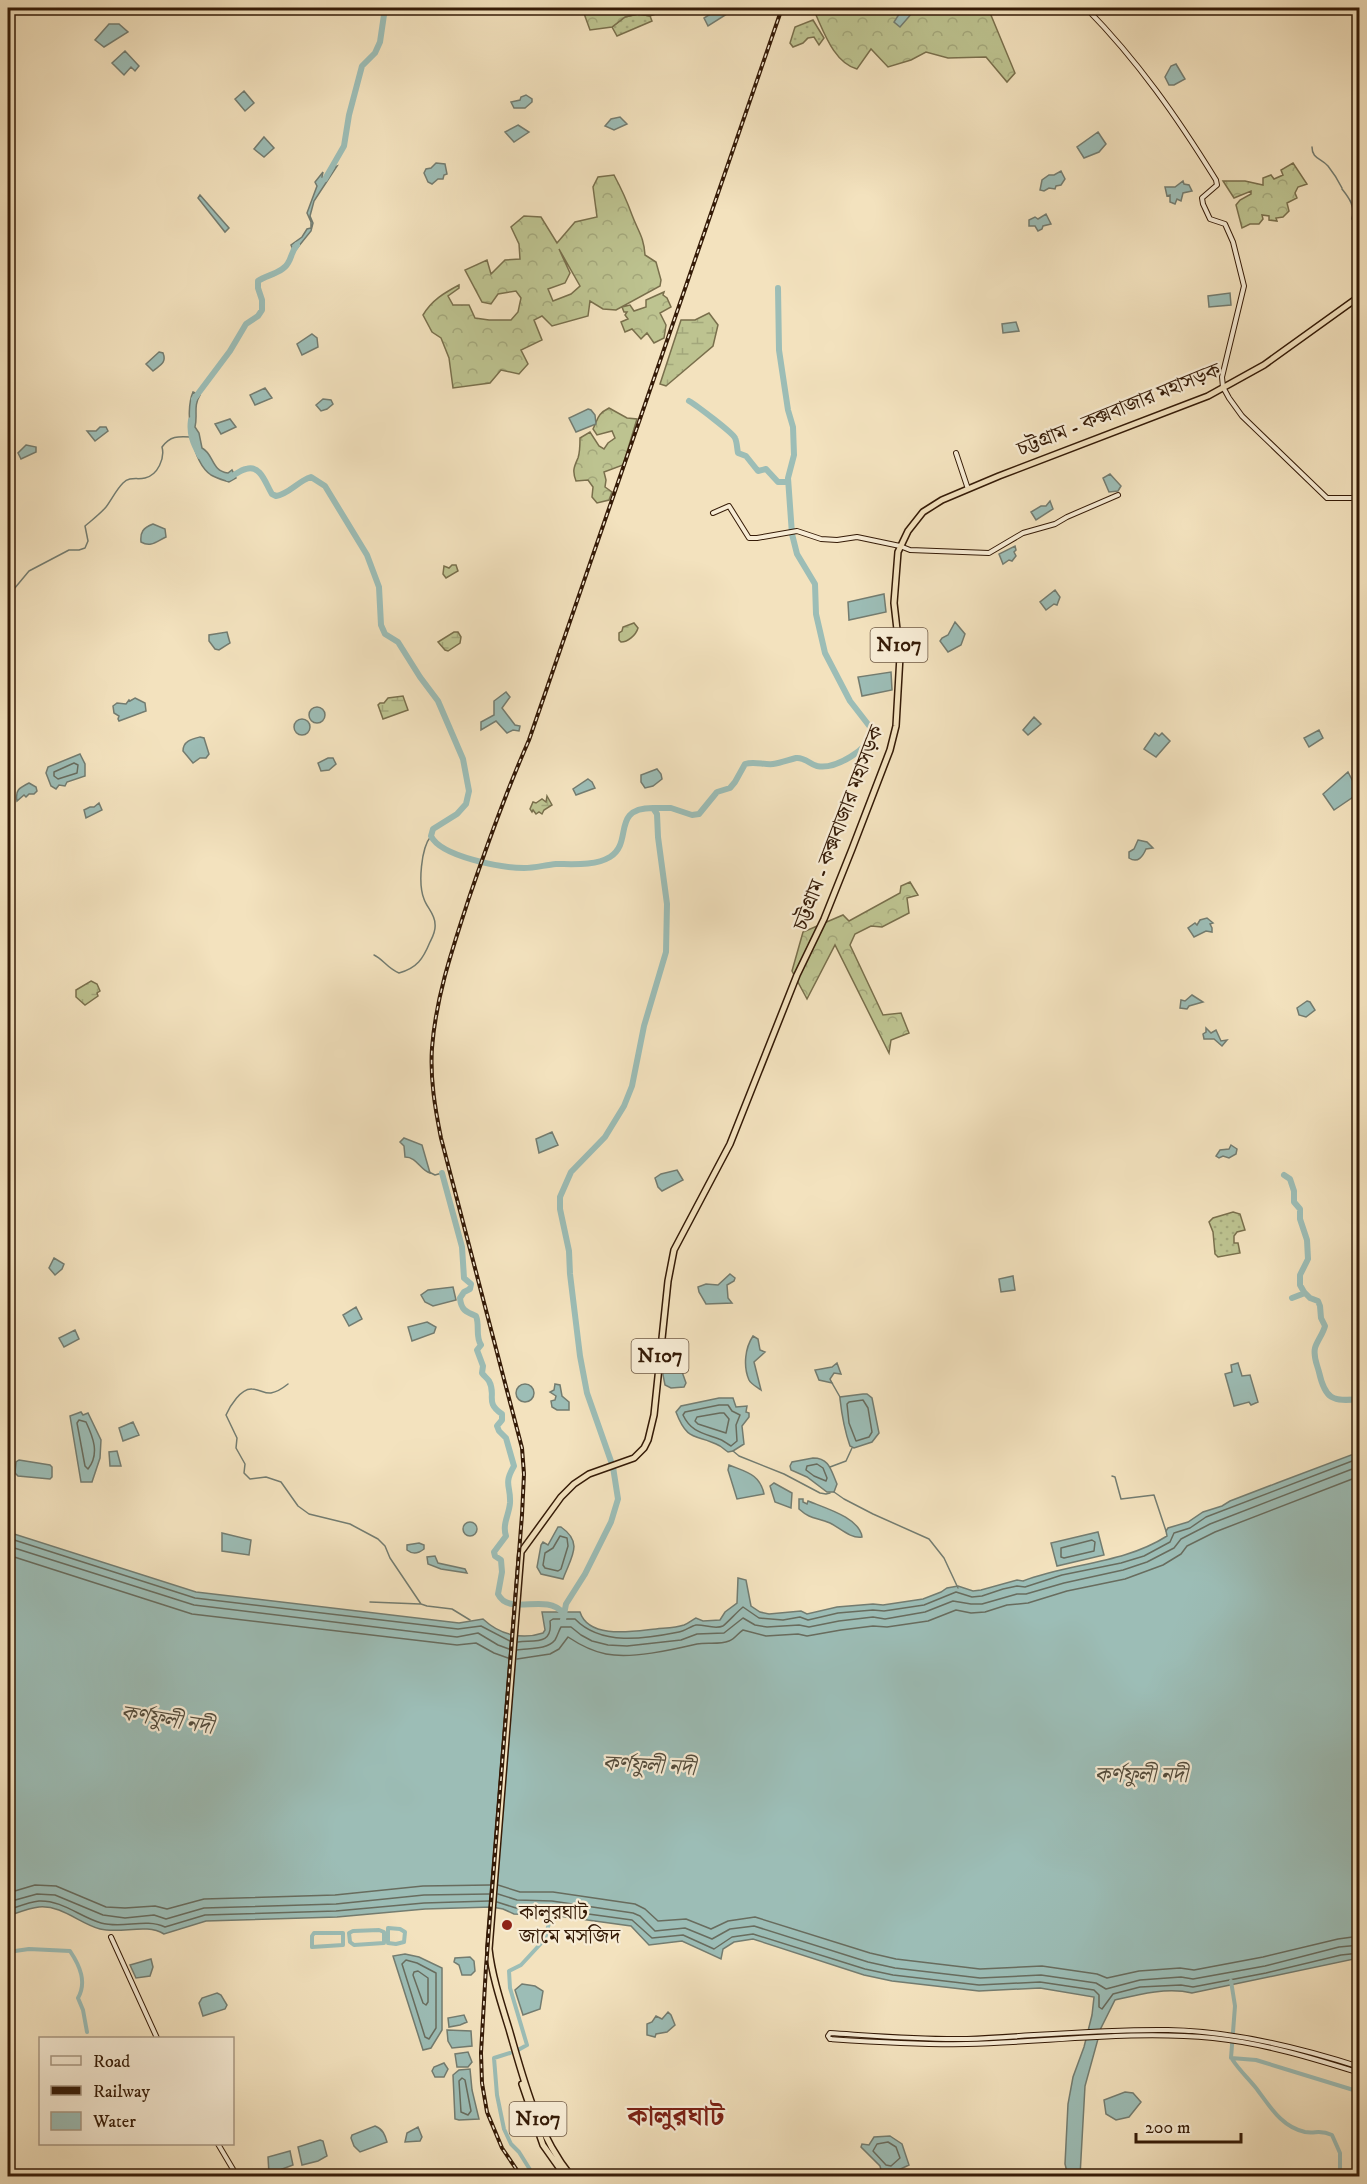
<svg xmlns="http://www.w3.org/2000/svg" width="1367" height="2184" viewBox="0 0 1367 2184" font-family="'IM FELL DW Pica','Noto Serif Bengali',serif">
<defs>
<pattern id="grass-dots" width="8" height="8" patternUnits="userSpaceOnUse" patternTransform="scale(1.5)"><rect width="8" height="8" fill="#bdc390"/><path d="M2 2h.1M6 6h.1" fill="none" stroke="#a3a77b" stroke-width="1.8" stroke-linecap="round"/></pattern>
<pattern id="forest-crowns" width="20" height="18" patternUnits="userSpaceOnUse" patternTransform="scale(1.5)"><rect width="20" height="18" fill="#bdc390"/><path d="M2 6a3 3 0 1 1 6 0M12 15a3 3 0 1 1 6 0" fill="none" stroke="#a3a77b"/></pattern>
<pattern id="wetland-marsh" width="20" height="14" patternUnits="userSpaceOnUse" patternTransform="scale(1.5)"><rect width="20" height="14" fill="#bdc390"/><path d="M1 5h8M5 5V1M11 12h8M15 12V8" fill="none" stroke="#a3a77b"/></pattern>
</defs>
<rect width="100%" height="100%" fill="#f3e2be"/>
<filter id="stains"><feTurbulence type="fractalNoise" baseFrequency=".00333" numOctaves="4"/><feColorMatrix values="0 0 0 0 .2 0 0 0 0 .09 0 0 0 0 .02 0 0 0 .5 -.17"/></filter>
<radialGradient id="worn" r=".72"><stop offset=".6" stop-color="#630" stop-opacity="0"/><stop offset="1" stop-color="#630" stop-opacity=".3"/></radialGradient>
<path fill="url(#grass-dots)" stroke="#796f4c" stroke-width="1.5" d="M638,14L650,16L652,21L617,36L612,27L625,17Z
M813,20L824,38L819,45L814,37L808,38L803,43L793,47L790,43L795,27Z
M1233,1212L1240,1214L1245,1230L1237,1232L1234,1236V1243H1238L1240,1253L1218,1257L1215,1254L1213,1232L1209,1222L1213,1218Z"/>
<path fill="url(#forest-crowns)" stroke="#796f4c" stroke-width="1.5" fill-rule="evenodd" d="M582,8H667L668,10L650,16L638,14L625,17L612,27L590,30Z
M821,8H988L1015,73L1007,82L986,57L948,58L926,52L911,60L888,67L871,49L857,69C835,63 825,35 816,15Z
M1293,163L1307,184L1298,187L1295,193L1297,198L1287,203L1289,211L1283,217L1276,218L1277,221L1269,220V216L1262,215L1263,219L1259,224H1250L1242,228L1236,205L1240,200L1251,194V191L1234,198L1223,181H1245L1263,185V178L1271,175L1274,179L1283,175L1281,170Z
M614,175C621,188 627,201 632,215C638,231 644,237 645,255L656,262L661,280L660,286L616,310L603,309L590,301L588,316L552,326L542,316L534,320L542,340L521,350L528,364L519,374L501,370L490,383L453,388L449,358L441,338L432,332L423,315C432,300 444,293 459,285V288L448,296L453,305H469L475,318L489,320H511L518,312L521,298L516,291L498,294L491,304L482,302L465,270L487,260L491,274L505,260L520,259L519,244L511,227L524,216L541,217L557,243L575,222L597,217L593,187L598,177ZM559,249L580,286L571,294L553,301L548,289L565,283L570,273Z
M664,292L663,295L667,298L671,307L660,313L666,325L664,338L654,343L647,333L641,339L632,329L625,332L621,322L628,319L625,315L627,312H624L622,307L630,305L634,311L646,307V300Z
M609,408L627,418L637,419L623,465L604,472L606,480L605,487L612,492L609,500L597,503L592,497L593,487L588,480L576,481C572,471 574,467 578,458C580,452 580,444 580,438L590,432L599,446L604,449L608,443L615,438L612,431L597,435L593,429C598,419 597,414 609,408Z
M910,882L918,895L907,898L909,913L882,927L871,926L855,934L850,945L883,1015L901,1013L909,1033L891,1040L889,1053L835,945L807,999L792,971L803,932L843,915L849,921L900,893L901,886Z"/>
<path fill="url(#wetland-marsh)" stroke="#796f4c" stroke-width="1.5" d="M709,313L718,325L713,346L666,386L660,384L681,320H695Z
M452,565H456L458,571L446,578L443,574L444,566L449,568Z
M634,623L638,628C636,635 628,642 621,642L619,640V633L622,631L623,627Z
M454,632H458L461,637L460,643L448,651L445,650L438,642Z
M403,696L408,710L383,719L378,705L380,703H384L388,698Z
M547,796L552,805L544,810L542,814L539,812L536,814L533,810L532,812L530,809L533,802L536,803L542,799L546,802Z
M91,981L97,984L100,991L97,993L98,996L85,1005L76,997V990Z"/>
<path fill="#9cbdb6" stroke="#737c70" stroke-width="1.5" d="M720,8H724L727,14L708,26L704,18Z
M906,8H910L913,12L900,27L894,22L901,11Z
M109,24H119L128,32L104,47L95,40Z
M125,51L139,66L135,71L131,67L124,75L112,63Z
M1176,64L1185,79L1174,85H1169L1165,77L1171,66Z
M244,91L254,103L245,111L235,99Z
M526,95L532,99V102L525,108H514L511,102L520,100L521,97Z
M620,117L627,124L614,130L605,126L611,119Z
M518,125L529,132L514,142L505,132Z
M1098,132L1106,144L1099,152L1084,158L1077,147Z
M264,137L274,148L264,157L254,149Z
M436,163L445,164L447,174L444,175L443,179H438L432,184L428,182L424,173L426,169L431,168Z
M337,166L314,201L310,216L313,223L311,231L294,252L291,245L302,237L307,229L311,228V222L307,213L317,186L315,182L323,172L322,177L324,178L332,168Z
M1061,171L1065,179L1061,185L1056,186L1055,189L1049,188L1044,191L1040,190L1042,180L1049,175H1054Z
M1183,181L1184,184L1189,185L1192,191L1183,193L1181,201L1177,199L1175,204L1170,202V195L1167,196L1165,187H1175Z
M200,195L229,228L225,232L198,198Z
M1046,214L1051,224L1043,226L1042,229L1038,231L1035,226H1029V220L1035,217L1038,219Z
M1230,293L1231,305L1209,307L1208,296Z
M1016,322L1019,331L1003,333L1002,324Z
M312,334L317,338L318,347L302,355L297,344Z
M159,352L163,353C167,363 160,365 153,371L146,364Z
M265,388L272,398L255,405L250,395Z
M193,392L200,395C193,406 198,416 195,427L199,433L202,448C214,454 211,471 228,473L232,470L236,478L229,482C223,480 216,478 211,475C192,462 184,412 193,392Z
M323,399L331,400L333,404L327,409L321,411L316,405Z
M588,409L591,410L595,415L596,424L576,432L569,418Z
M230,419L236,427L221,434L215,424Z
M100,427H106L108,431L95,441L87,431H96Z
M26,445L36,447V452L21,459L18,453Z
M1110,474L1121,486L1118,491L1109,492L1103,478Z
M1050,501L1053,509L1036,520L1031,512L1041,506H1046Z
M153,524L165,529L166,537C157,541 151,548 141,542C140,532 143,528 153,524Z
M1015,546L1016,550L1014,552L1016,556L1012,561L1009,560L1003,564L999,554Z
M1055,590L1060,597L1057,605L1054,604L1046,610L1040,602Z
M884,594L886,612L849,620L848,602Z
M955,622L965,634L961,645L948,652L940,641L942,638L948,635Z
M227,632L230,643L219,650L215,649L209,641V635Z
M891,672L892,690L862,696L858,677Z
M506,692L510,697L502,708L515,725L520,726L519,731L513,730L507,733L496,721L481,730V722L494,715V701Z
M135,698L145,703L146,711L119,721L118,719L119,716L114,713L113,706L117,703L126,704L129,700L130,701Z
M309 715a8 8 0 1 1 16 0a8 8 0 1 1-16 0Z
M1034,717L1041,724L1028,735L1023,730Z
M294 727a8 8 0 1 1 16 0a8 8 0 1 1-16 0Z
M1319,730L1323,738L1309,747L1304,738Z
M1155,733L1159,736L1162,733L1170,741L1156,757L1144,749Z
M200,737L204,738L209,754L206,758H200L193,763L183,751C183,741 192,739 200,737Z
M80,754L85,764V776L67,782L65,786L59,785L56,789L51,786L46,773L48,767Z
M328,758H333L336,764L329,770L321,771L318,763Z
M657,769L661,774L662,779L653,786L645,788L641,782V775Z
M1348,772L1359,793L1334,810L1323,794Z
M588,779L592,782L595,788L576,795L573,789Z
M29,783L36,787L37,791L34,794H29L26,797L24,795L17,801C15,790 19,788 29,783Z
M99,803L102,810L86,818L84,810L90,807H94Z
M1138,840L1147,842L1153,848L1146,849C1143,856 1138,864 1129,858V852L1134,849Z
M1207,918L1213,923L1210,924L1212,928V932L1206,931L1194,937L1188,928L1195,923L1197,925L1200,920Z
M1192,995L1203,1002L1189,1006L1187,1009L1180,1008L1181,1000L1185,1001Z
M1307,1001L1310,1002L1315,1010L1306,1017L1299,1015L1297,1008Z
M1206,1028L1211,1033L1216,1030L1221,1041L1227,1040L1222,1046L1214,1039H1204L1203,1034L1206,1032Z
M552,1132L558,1145L539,1153L536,1139Z
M404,1138L422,1145L430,1173C420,1170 417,1157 405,1157L404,1146L400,1142Z
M1231,1145L1237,1149L1236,1154L1229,1158L1223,1156L1219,1158L1216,1156L1220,1150L1229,1149Z
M677,1170L683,1180L662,1191L658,1187L655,1178L661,1174Z
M54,1258L64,1264L62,1269L55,1275L49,1268Z
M730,1274L735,1278L734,1281L727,1285L728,1298L732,1303L706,1304L699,1292L698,1287L706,1284L718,1285Z
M1013,1276L1015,1290L1001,1292L999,1279Z
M453,1287L456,1300L433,1306L425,1302L421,1295L428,1290Z
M356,1307L362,1319L349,1326L343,1315Z
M427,1322L436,1327L434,1333L412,1341L408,1327Z
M75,1330L79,1339L64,1347L59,1338Z
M753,1336L758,1339L760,1350L765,1352L754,1362L761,1390C757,1387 751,1384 749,1380C743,1366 745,1348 753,1336Z
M667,1353L676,1355L686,1383L684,1387L671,1388L665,1385L663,1375V1357Z
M837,1363L841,1374L834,1373L830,1379L832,1383L819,1380L815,1370L832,1367Z
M1238,1363L1242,1376L1250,1375L1258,1402L1251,1405L1249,1402L1234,1406L1225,1374L1232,1372L1231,1365Z
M516 1393a9 9 0 1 1 18 0a9 9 0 1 1-18 0Z
M555,1384L560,1385L562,1396L569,1402V1410H557L552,1407L551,1401L555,1400L556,1396L550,1392L554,1390Z
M863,1394H867L872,1398L879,1433L872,1442L854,1448L850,1446C844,1429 842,1417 840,1399V1397Z
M719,1398H733L736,1407L747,1406L746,1412L749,1413V1417L742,1426L744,1444L733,1451L728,1452C725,1450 723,1448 720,1446C697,1433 688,1444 676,1412L681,1406Z
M81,1412L83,1415L88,1413L101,1440L100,1458L92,1482H81L70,1416Z
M133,1422L139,1435L123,1441L119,1428Z
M117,1451L121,1466H110L109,1452Z
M1359,1452V1958L1192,1993C1168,1987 1140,1994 1115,2000L1101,2028L1085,2086L1080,2176H1068L1065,2164L1068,2104L1073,2077L1084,2047L1092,2015L1094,1997L1040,1988L979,1991L892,1981L864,1975L753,1939L734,1942L723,1949L721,1959L682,1941L649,1945L631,1926L551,1915L514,1914L503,1909L492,1907L425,1909L337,1917L206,1921L164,1934C146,1923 122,1934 100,1929C80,1924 62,1905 39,1907C29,1908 17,1913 8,1916V1532L196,1592L459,1623L483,1619C500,1635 522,1640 543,1633L545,1630L542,1612H580C589,1640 635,1631 656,1629C665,1628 675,1628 684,1625C689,1623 692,1620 696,1618L703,1621L720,1620L725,1612L737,1603L738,1578L746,1580L751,1606L760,1612L769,1614L801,1611L807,1614L837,1607L873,1604L883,1605L923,1599L941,1592L947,1588L958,1586L973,1591L981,1590L1017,1580L1023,1581C1070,1563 1123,1564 1167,1536L1166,1531L1168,1528L1188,1522L1203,1512L1222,1506L1230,1501L1277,1483Z
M813,1458C830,1458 831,1471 837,1484L834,1492H827L807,1477L791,1470L790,1466L792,1462Z
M19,1460L50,1465L52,1467V1477L50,1479L18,1476L15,1473L16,1462Z
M729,1465C746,1472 760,1474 764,1494L737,1499L728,1470Z
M774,1483L792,1493L791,1508L775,1502L770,1486Z
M799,1499H803V1502L807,1504L808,1501C825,1508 860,1518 862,1537C851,1539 840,1528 830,1523C817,1517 811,1520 799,1509Z
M463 1529a7 7 0 1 1 14 0a7 7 0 1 1-14 0Z
M558,1527H561C584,1543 571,1557 563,1579L541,1574L537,1567L541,1545L543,1542L548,1545Z
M1098,1532L1104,1555L1057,1566L1051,1543Z
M222,1533L251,1540L249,1555L222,1551Z
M419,1543L424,1545V1549C419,1553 413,1555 407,1550V1545Z
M435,1556L438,1563L465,1569L467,1573L441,1569L428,1564L427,1557Z
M405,1954L419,1957L442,1968V2030L431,2048L423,2050L393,1956Z
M470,1957L474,1961L475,1971L471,1975H462L459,1965L454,1962L455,1958Z
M151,1959L153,1967L150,1976L136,1978L130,1965Z
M522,1984L535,1986L543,1991L540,2009L523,2015L515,1990Z
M217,1993L221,1995L227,2005L225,2009L203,2016L199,2003L202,1998Z
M668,2012L671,2015L675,2025L667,2032L656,2034L655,2037L647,2035V2024L652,2022L656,2016L662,2019Z
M464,2015L467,2022L460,2025L449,2027L448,2018Z
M447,2030L471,2031L472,2046L452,2048L448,2041Z
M468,2052L472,2062L468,2067H457L455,2054Z
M444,2063L448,2069L444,2077H435L432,2071L434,2067Z
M470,2069L472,2090L479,2119L459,2120L455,2119L453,2075L459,2070Z
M1125,2092L1133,2093L1141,2102L1129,2117L1116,2120L1106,2114L1104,2100Z
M375,2126C383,2129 385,2135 387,2142L360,2152L354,2146L351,2138L352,2135Z
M418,2127L422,2137L420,2141L405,2142L407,2133Z
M890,2136L902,2144L909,2165L888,2175L887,2172L881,2170L880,2166L861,2147L862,2144L869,2145L874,2137Z
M320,2140L323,2141L327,2156L318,2161L302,2165L298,2147Z
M290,2151L293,2165L269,2174L268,2157Z"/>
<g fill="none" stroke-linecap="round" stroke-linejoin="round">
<path stroke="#686c5e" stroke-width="1.5" d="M74,763L78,765L77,773L58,779L54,776V772Z
M863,1400L868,1408L872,1432L869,1437L856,1441L849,1423L847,1404L849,1402Z
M719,1405H728L732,1411L740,1415L736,1425L737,1441L731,1446C727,1444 723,1440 719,1439C703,1433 691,1432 683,1415L685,1412Z
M720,1413H724L729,1419L726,1433L698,1424L695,1421L697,1417Z
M79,1420L86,1422C93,1437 100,1454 88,1469L85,1466L77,1423Z
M817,1464L823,1468L827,1478L826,1481L814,1476L806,1470L807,1466Z
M560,1536L567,1538L568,1546L561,1569L558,1571L545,1568L543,1565L545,1553L553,1548Z
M8,1538L195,1598L458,1629L481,1626L510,1641
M1092,1540L1095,1542L1094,1551L1064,1558L1061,1557V1548Z
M8,1546L194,1605L457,1637L478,1633L498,1645L509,1649
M8,1555L192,1614L457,1645L476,1643L494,1653L508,1658
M518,1642C535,1640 553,1645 550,1621L553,1619H575C601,1646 644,1639 679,1632C685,1631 691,1626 696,1625C704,1624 714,1630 723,1626C726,1624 739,1610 743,1607L759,1618L783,1620L800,1617L808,1620L838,1613L873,1610L884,1611L924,1605L956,1592L972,1597L982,1596L1003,1589L1017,1586L1025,1587L1062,1575L1121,1563L1144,1556L1170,1542L1174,1533L1190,1528L1206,1517L1360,1458
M517,1650C529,1648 547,1650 555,1640C558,1635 559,1630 561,1627H571L581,1635L592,1641L608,1645L627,1646L681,1640L697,1634L724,1633L743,1618L755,1625L767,1627L799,1625L809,1627L839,1621L873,1617L885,1619L925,1612L953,1601L971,1604H982L1017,1594H1026L1064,1583L1123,1570L1147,1562L1174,1548L1181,1539L1210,1524L1360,1466
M517,1659L550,1654L559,1649L568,1637C580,1645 591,1651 606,1654C632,1659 671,1650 697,1644C707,1642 719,1645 729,1641C735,1639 738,1633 743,1630L766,1636L798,1634L807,1636L841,1630L873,1626L887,1627L928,1621L956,1610L971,1613L985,1612L1007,1605L1028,1603L1067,1591L1125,1579L1163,1565L1181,1554L1187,1546L1215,1532L1360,1476
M498,1885L520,1892H553L635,1904L645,1909L658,1921L686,1919L711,1929L728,1921L755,1917L870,1953L896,1959L980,1969L1042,1966L1097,1974L1107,1978L1139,1971L1180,1968L1194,1970L1263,1957L1338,1939L1360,1936
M8,1893L35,1885L56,1886L106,1907L125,1908L155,1906L167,1909L204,1899L335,1895L423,1886L490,1885
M498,1894L517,1900L552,1901L633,1913L640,1916L655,1931L685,1928L712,1939L730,1929L754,1926L868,1962L895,1968L980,1978L1041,1975L1096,1983L1106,1989L1140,1980L1181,1977L1193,1979L1265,1966L1339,1947L1360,1945
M8,1902L37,1894L55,1895L103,1915L125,1918L154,1915L166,1919L204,1908L336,1904L424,1895L489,1894
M497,1902L516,1908L552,1909L632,1920L652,1938L683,1935L714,1949L732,1937L753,1934L865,1969L893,1975L979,1985L1040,1982L1094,1990L1099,1995V2007L1102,2009L1113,1994L1140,1987L1181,1985L1193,1987L1266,1973L1341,1955L1360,1953
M8,1910C17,1907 29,1902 39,1901C62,1900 80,1917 101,1923C123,1929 145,1918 165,1927L205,1915L336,1911L424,1903L489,1901
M406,1960L417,1963L436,1973V2028L429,2039L425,2037L402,1964Z
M418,1971L428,1978V2002L426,2005L423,2003L413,1975L414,1972Z
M462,2078L465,2080L471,2111L468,2115L461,2112L459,2081Z
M888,2142L896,2147L900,2158L891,2166L886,2165L873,2151L877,2144Z"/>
<path stroke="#737c70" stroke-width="1.5" d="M1312,147C1312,159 1321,158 1328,166C1332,171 1339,182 1342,188
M1342,189C1350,199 1355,206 1352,219L1360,233
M8,600L9,595L29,571L69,550H79L85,548L88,541L85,526C92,520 100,514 106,507C112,499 116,490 123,483C130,476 137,480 145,478C158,475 165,458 162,447C170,436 178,436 191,437
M374,955C383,959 387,968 399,973C417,968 423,959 430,942C433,936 436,931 435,924C435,914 427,908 424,899C418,884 421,848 431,836
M429,1172L435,1175L442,1173
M832,1383L840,1397
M288,1384C283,1388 277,1392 271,1393C265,1394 259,1389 252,1389C241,1388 230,1406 226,1415L237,1438L236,1448L245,1464L244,1473L250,1479L266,1477L281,1482L298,1506L309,1514L350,1524L378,1539L385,1546L390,1558L421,1604L427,1606L452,1609L470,1620
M733,1451L739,1456L784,1474L820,1493L826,1494L830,1493
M830,1467L846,1461L852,1448
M1112,1476L1115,1477L1121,1499L1154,1495L1166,1531
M834,1492L844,1499L873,1514L929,1539L944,1558L958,1588
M370,1602L420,1604"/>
<path stroke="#9cbdb6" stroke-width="4" d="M388,1928L400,1929L405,1932L404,1942L396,1944L388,1943Z
M379,1930L384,1932V1943L354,1945L350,1942L349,1933L353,1931Z
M314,1933H343V1945L312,1947V1936Z
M8,1952L29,1949L70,1951C80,1966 87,1982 78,1998L83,2010L87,2032
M1231,1981L1235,2006L1231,2058L1256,2060L1360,2092
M518,2050L527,2045L510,1988L509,1971L521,1965L545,1939L551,1915
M510,2053L494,2058L497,2095L504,2129L511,2144L519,2152L534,2176
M1232,2059C1239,2070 1248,2078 1256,2088C1269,2105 1281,2127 1305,2132C1316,2134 1319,2129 1332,2135L1340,2153V2176"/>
<path stroke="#9cbdb6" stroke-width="6" d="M325,179L344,146L349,115L362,66L375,53L380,42L385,8
M194,399L230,351L246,324L258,316L262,310V300L258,288V281C266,275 283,273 288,263C292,257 291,252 297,245
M689,401C696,405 733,433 735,438C737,442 737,448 738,453L746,456L758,471L766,469L778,482H788
M191,420C189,434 193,443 200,456
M228,478C234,476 240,470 246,469C261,464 266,485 272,494L276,496C289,494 298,481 311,477L325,486L367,555L379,587L381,625L385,634L398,642L420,677L438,701L463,759L469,791L466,804L457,814L433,829L431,836C441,857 503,868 524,868C535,868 545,865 556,864C573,864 595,866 610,857C634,842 610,808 653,808L657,814L658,837L667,904L666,952L644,1026L632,1086L624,1106L605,1137L571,1172L560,1197V1209L569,1251L570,1274L580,1356L587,1393L613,1467L618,1499L611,1522L585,1574L566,1604L563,1620
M653,808H671L692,815L699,814L717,792L730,788L735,782L745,764C754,761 764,765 773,764C781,763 788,760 796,758C805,757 809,764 817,766C836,770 868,749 874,732L850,701L825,653L816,614L815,584L797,554L792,534L788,478L794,455L793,427L788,410L779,350L778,288
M442,1173L462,1247L464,1278L471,1284L470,1289L464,1292L460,1298C461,1310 466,1312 476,1316C480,1326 475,1336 481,1345L477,1350L483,1366L482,1373C484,1376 487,1378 489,1381C497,1395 484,1402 502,1414V1420L497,1426L499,1431L506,1438L514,1466C503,1485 511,1485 510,1503C509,1515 502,1524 506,1536L494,1552L495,1556L501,1560L502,1572L498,1594C509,1617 546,1592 563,1613
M1284,1175L1290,1179L1294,1191V1202L1300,1209V1219L1307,1240L1308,1259L1300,1275V1285L1304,1292L1310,1298L1318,1301L1320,1306L1321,1318L1325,1326C1323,1334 1317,1341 1315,1348C1313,1357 1317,1364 1319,1372C1325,1399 1332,1402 1360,1399
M1292,1298L1305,1293"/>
<defs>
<path id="secondary" d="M1086,8C1138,61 1177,117 1216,180L1217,185L1202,198L1203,204L1210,219L1225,224L1233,242L1244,286L1222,377L1223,387L1229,398L1242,416L1327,498H1360
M956,453L968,489
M713,513L729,506L749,538H757L797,531L821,539L837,540L857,537L900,546L910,550L989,553L1023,533L1055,524L1067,517L1118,495
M111,1937L157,2038
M1360,2067C1298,2047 1233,2031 1168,2030C1101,2029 1034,2036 967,2039C921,2040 876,2036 830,2033L828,2036L830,2039C876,2042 921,2045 967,2044C1049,2042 1131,2030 1213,2038C1263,2043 1312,2058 1360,2073
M218,2144L237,2176"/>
<path id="highway" d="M522,2084L543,2145L565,2176
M571,2176C537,2134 524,2081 509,2029C501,2003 492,1976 489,1949L521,1552L561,1497L574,1484L589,1474L634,1458L644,1448L648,1440L654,1415L668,1281L674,1250L730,1144L797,975L824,919L852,849L890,750L896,726L900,656L894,603L898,552L908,531L923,512L942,500L999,476L1208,396L1264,365L1360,296"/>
</defs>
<use href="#secondary" stroke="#351b07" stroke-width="6"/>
<use href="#highway" stroke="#351b07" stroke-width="8"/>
<use href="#secondary" stroke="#f7ecd5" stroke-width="4"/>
<use href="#highway" stroke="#f3e2be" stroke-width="5"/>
<defs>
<path id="rail" d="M521,2176L502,2148L487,2112L482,2083L481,2053L486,1967L522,1515L524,1474L522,1448L441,1138C435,1108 430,1079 432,1048C436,996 453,947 469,898C487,845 506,792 529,740L782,8"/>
</defs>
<use href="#rail" stroke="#351b07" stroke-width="4"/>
<use href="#rail" stroke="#f7ecd5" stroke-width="1.5" stroke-dasharray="4.5" stroke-linecap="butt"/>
</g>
<circle fill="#8f2418" stroke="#f7ecd5" stroke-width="2" cx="507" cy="1925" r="6"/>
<g text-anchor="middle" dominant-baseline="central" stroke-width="4.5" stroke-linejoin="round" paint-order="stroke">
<g fill="#f7ecd5" stroke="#6f5a45" stroke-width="1.5">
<rect x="870.5" y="628" width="57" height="34" rx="4.5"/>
<rect x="631.5" y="1339" width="57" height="34" rx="4.5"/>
<rect x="509.5" y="2102" width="57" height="34" rx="4.5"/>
</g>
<g font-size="20" font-weight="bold" fill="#351b07">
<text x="899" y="645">N107</text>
<text x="660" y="1356">N107</text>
<text x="538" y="2119">N107</text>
</g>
<g font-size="21" fill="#351b07" stroke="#f7ecd5">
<text transform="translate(1119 410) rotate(-22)">চট্টগ্রাম - কক্সবাজার মহাসড়ক</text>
<text transform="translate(839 828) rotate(-69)">চট্টগ্রাম - কক্সবাজার মহাসড়ক</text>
</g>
<g font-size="21" fill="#351b07" stroke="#f7ecd5" text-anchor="start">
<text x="519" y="1913">কালুরঘাট<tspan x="519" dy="24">জামে মসজিদ</tspan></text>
</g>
<g font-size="22" font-style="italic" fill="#544c3c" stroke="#f7ecd5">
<text transform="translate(167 1720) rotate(9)">কর্ণফুলী নদী</text>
<text transform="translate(649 1766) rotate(3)">কর্ণফুলী নদী</text>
<text x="1141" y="1775">কর্ণফুলী নদী</text>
</g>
<g font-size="27" font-weight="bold" fill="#7a1f14" stroke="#f7ecd5">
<text x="676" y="2117">কালুরঘাট</text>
</g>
</g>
<rect width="1367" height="2184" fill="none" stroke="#f3e2be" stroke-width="30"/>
<rect x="9" y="9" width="1349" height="2166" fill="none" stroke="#351b07" stroke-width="3"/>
<rect x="15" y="15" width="1337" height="2154" fill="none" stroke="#351b07" stroke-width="1.5"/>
<rect x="39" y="2037" width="195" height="108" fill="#f7ecd5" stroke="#a99883" stroke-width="1.5"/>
<rect x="51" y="2056" width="30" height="9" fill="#f7ecd5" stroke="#a99883" stroke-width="1.5"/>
<text x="93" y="2067" font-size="18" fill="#351b07">Road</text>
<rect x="51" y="2086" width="30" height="9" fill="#351b07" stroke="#a99883" stroke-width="1.5"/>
<text x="93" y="2097" font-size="18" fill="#351b07">Railway</text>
<rect x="51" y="2112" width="30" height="18" fill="#9cbdb6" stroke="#a99883" stroke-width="1.5"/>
<text x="93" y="2127" font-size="18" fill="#351b07">Water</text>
<path d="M1136 2133v9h105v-9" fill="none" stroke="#351b07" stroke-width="3"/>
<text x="1145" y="2133" font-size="18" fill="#351b07" stroke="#f7ecd5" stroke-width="4.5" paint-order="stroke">200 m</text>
<rect width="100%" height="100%" filter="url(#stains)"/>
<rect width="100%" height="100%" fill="url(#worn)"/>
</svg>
